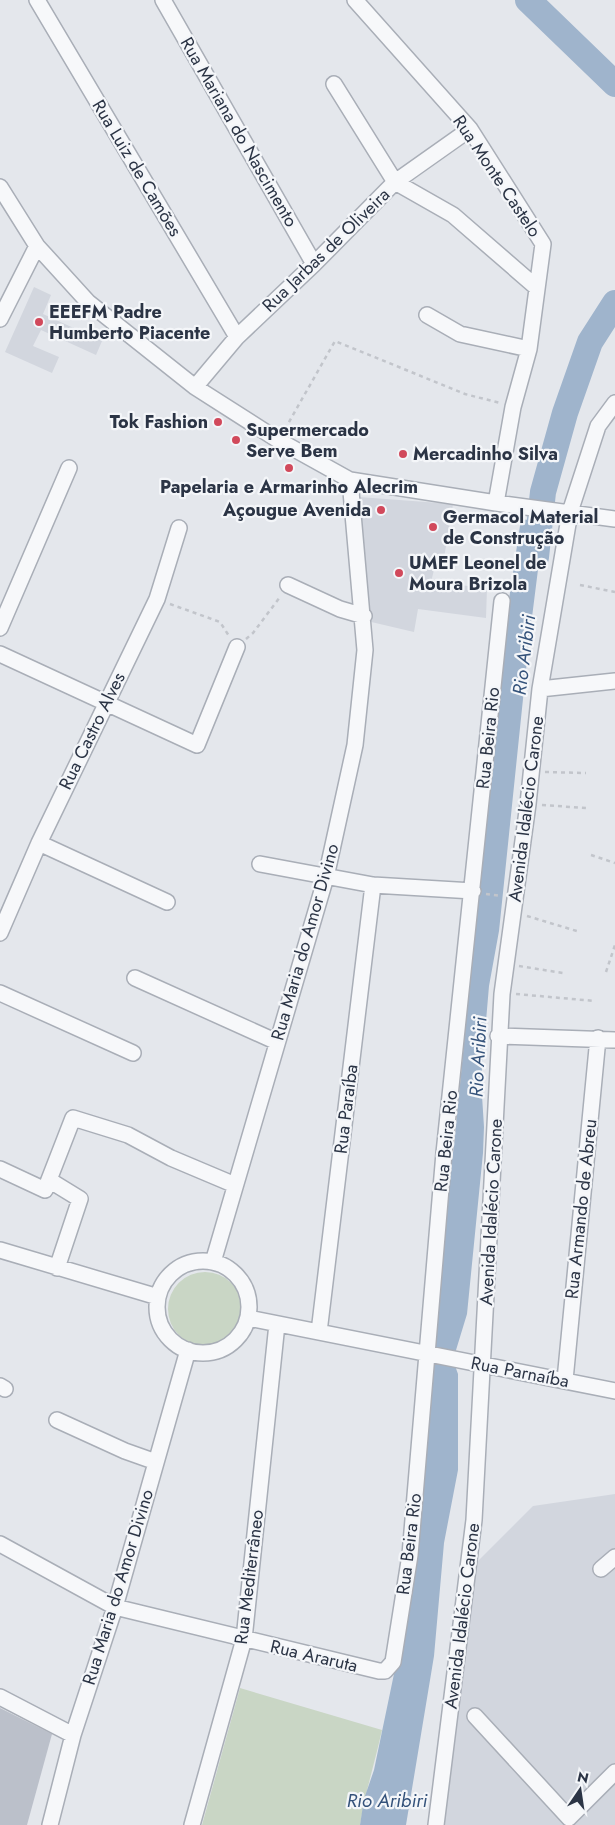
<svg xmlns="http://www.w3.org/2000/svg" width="615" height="1825" viewBox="0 0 615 1825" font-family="Jost,sans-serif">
<rect width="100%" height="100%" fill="#e4e7ec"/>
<path fill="#d2d6de" d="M34,287L51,295L43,314L102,341L96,355L41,330L33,346L59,357L52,373L5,352Z
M359,497L453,504L443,564L436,562L431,582L487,588L486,618L418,609L414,632L367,621Z
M615,1494V1825H440L475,1564L533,1506Z"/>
<path fill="#c9d6c5" d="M168 1309a37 37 0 1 1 74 0a37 37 0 1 1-74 0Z
M240,1688L382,1730C375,1762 365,1793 360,1825H202Z"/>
<path fill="#9fb4cc" d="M521,519L544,522L529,641L499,931L489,986L481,1080L484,1127L483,1153L467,1314L453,1360L458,1374V1470L444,1543L434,1656L406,1825H360L364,1799L374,1770L400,1645L449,1175L454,1147L502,646Z"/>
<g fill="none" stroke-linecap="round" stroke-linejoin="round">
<path stroke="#9fb4cc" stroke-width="26" d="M528,0L615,84
M536,557L543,492L565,413L590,342L615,303"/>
</g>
<path fill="#bbc0ca" d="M0,1708L52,1734L27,1825H0Z"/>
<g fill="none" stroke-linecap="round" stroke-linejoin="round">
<defs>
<path id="minor" d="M37,0L237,337
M163,0L314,264
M355,0L470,129L543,244L529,349L513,407L496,503
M334,84L395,182L453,215L536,287
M0,187L37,246L88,302L195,387L278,440L350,480L496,503L615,519
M427,315L460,334L529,349
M0,319L37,246
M195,387L237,337L314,264L395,182L470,129
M288,585L340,609L364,616
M0,628L69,468
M0,654L197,745L237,647
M540,689L615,681
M39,843L167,902
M260,864L373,885L473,891
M0,933L39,843L157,599L179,528
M135,978L277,1042
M0,993L133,1053
M498,1036L615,1040
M0,1169L45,1190L73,1118L128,1135L171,1158L235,1185
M49,1180L80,1199L57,1268
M0,1250L158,1297
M157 1307a46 46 0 1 1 92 0a46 46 0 1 1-92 0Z
M213,1262L326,877L355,745L365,650L350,480
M248,1318L615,1391
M319,1332L373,885
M565,1380L598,1038
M0,1386L5,1389
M57,1420L125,1451L156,1462
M0,1544L115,1607L379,1671H385L393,1662L410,1555L444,1153L502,601
M601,1569L615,1557
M0,1697L73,1735
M475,1716L569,1818L615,1772
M50,1825L73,1735L115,1607L188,1350
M192,1825L244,1639L277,1324
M436,1825L474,1520L502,994L528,804L540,689L570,512L598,426L615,403"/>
</defs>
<use href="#minor" stroke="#a9aeb7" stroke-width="18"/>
<path stroke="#c2c5cb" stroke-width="2.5" stroke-dasharray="4 4" stroke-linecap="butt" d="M285,429L335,341L465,394L500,403
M580,585L615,592
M170,604L220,622L229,636
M246,639L253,633L280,597
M545,772L586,773
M542,805L586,808
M591,855L615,863
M486,894L501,896
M527,916L580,932
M519,966L563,973
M606,972L615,945
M516,994L595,1001"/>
<use href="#minor" stroke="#f7f8fa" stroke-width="15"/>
</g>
<g fill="#d1495b" stroke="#f4f6f9" stroke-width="2">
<circle cx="39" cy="322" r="5"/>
<circle cx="218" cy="422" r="5"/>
<circle cx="236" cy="440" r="5"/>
<circle cx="403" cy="454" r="5"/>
<circle cx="289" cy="468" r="5"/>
<circle cx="381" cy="510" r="5"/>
<circle cx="433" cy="527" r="5"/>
<circle cx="399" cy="573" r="5"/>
</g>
<g text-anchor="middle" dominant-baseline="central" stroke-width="4.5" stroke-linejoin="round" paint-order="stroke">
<g font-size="18" fill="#2b3445" stroke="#f4f6f9">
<text transform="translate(239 132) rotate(60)">Rua Mariana do Nascimento</text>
<text transform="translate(137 168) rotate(59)">Rua Luiz de Camões</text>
<text transform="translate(497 176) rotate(56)">Rua Monte Castelo</text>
<text transform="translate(326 250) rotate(-44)">Rua Jarbas de Oliveira</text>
<text transform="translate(92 731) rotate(-64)">Rua Castro Alves</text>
<text transform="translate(488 738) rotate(-84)">Rua Beira Rio</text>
<text transform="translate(526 809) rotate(-83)">Avenida Idalécio Carone</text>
<text transform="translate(305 942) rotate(-74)">Rua Maria do Amor Divino</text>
<text transform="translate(346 1109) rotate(-83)">Rua Paraíba</text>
<text transform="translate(446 1141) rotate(-84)">Rua Beira Rio</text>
<text transform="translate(581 1209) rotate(-84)">Rua Armando de Abreu</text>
<text transform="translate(491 1212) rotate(-87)">Avenida Idalécio Carone</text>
<text transform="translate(520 1372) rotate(11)">Rua Parnaíba</text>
<text transform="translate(409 1544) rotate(-83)">Rua Beira Rio</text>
<text transform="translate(249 1577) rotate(-83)">Rua Mediterrâneo</text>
<text transform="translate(118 1587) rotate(-73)">Rua Maria do Amor Divino</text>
<text transform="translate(462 1616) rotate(-83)">Avenida Idalécio Carone</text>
<text transform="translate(314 1656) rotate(13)">Rua Araruta</text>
</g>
<g font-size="18" font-weight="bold" fill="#2b3445" stroke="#f4f6f9" text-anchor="start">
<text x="49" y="312">EEEFM Padre<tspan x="49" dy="21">Humberto Piacente</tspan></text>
<text x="208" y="422" text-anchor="end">Tok Fashion</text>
<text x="246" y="430">Supermercado<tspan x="246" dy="21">Serve Bem</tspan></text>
<text x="413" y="454">Mercadinho Silva</text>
<text x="289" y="487" text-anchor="middle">Papelaria e Armarinho Alecrim</text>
<text x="371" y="510" text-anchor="end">Açougue Avenida</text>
<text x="443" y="517">Germacol Material<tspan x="443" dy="21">de Construção</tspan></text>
<text x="409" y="563">UMEF Leonel de<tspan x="409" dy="21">Moura Brizola</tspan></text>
</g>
<g font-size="19" font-style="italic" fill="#34527a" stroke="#f4f6f9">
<text transform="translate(524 655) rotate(-83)">Rio Aribiri</text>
<text transform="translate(478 1057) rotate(-87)">Rio Aribiri</text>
<text x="387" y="1800">Rio Aribiri</text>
</g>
</g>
<g transform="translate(580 1790) rotate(13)" stroke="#f4f6f9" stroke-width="4" paint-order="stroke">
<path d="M0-4L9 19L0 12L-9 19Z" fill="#2b3445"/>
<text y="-8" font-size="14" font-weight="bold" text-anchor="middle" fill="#2b3445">N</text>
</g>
</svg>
